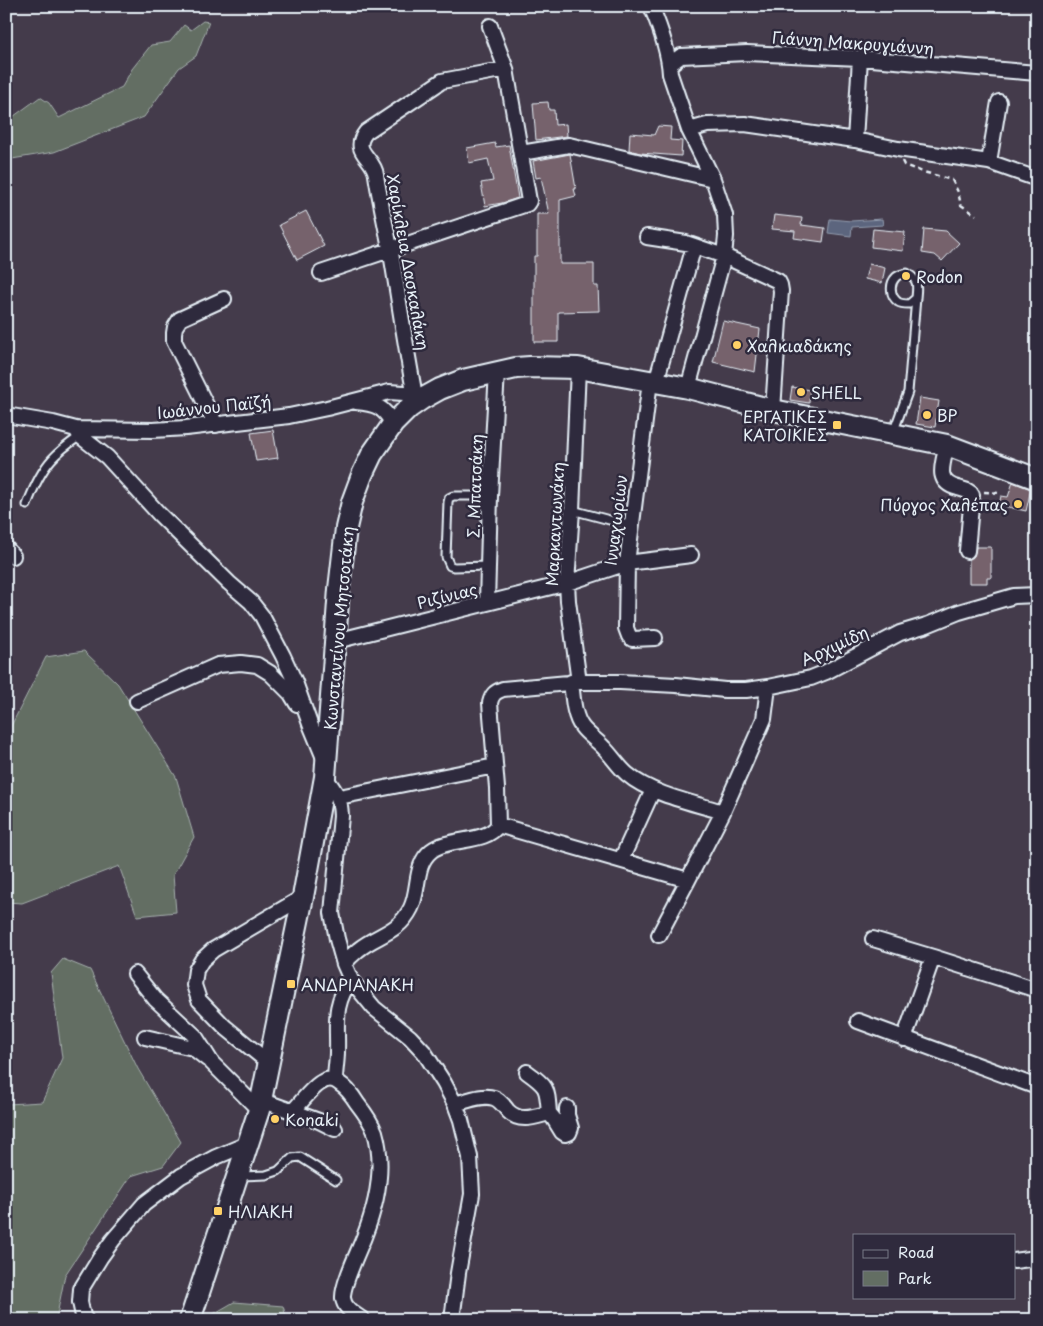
<svg xmlns="http://www.w3.org/2000/svg" width="1043" height="1326" viewBox="0 0 1043 1326" font-family="'Playpen Sans',sans-serif">
<rect width="100%" height="100%" fill="#443b4b"/>
<filter id="ink" filterUnits="userSpaceOnUse"><feTurbulence type="fractalNoise" baseFrequency=".02" numOctaves="2"/><feDisplacementMap in="SourceGraphic" scale="10" xChannelSelector="R" yChannelSelector="G"/><feConvolveMatrix kernelMatrix="1 2 1 2 8 2 1 2 1" color-interpolation-filters="sRGB"/></filter>
<g filter="url(#ink)">
<path fill="#636e63" stroke="#a6b0ae" d="M203,21L209,22L196,56L179,68L144,117L54,152L6,160V122L40,97L49,103L59,118L122,87L132,69L151,45L170,42L184,25L191,30Z
M84,651L118,684L176,777L194,837L173,875L176,912L137,916L119,866L22,903L6,902V739L9,730L46,657Z
M63,959L90,970L138,1069L181,1142L163,1166L131,1176L65,1275L56,1320H6V1105L8,1104L42,1102L62,1058L51,973Z
M234,1302L283,1306L287,1320H203Z"/>
<path fill="#5b657e" stroke="#939daf" d="M830,219L851,221L882,219L883,225L852,227L851,236L828,233Z"/>
<path fill="#76626c" stroke="#e8f1f8" d="M548,102L549,110H554L555,125L566,124L567,136L536,140L533,103Z
M658,126L671,127L670,140L682,141L681,156L640,153L629,150L630,133L654,135Z
M495,143L496,147L509,145L518,198L502,203L485,206L481,183L493,181L488,159L469,163L467,148Z
M570,154L576,189H574L576,196L560,200V264H594V286H598L599,311L558,312V342H534V256H537V214H549L541,177L536,178L533,161Z
M306,211L324,246L297,260L279,225Z
M774,215L802,218L801,225L825,228L823,242L794,238L795,231L772,229Z
M873,229L905,232L903,251L871,247Z
M924,229L946,231L959,243L942,261L935,255L922,253Z
M869,264L885,268L882,283L865,279Z
M723,321L760,329L755,372L713,362Z
M792,387L810,390L809,403L790,400Z
M920,398L939,401L935,427L916,424Z
M273,430L278,458L256,461L251,433Z
M1013,482L1031,489L1026,511L999,505L1001,496L1008,497Z
M976,547H991V578H987V583H969V559L974,556Z"/>
<g fill="none" stroke-linecap="round" stroke-linejoin="round">
<defs>
<path id="lane" d="M893,433L908,392L916,298C917,286 919,280 907,273C903,274 899,274 896,277C889,284 890,296 898,302C901,304 905,304 909,304L916,298
M27,505C33,489 41,471 52,459C60,450 70,443 80,436
M572,510L632,526
M488,566L454,567L450,566L446,557L448,502L449,498L453,496H490
M240,1176L266,1175L278,1171L292,1158L300,1157L336,1180"/>
<path id="street" d="M651,6C659,25 669,54 670,74L689,130L713,179L725,215L726,236L724,256L688,388
M669,65L681,56L747,53L860,58L1037,73
M689,130L707,125L745,124L855,140L898,149L989,162L1037,179
M855,140L860,58
M521,153L569,145L713,179
M989,162L999,102
M647,237L686,243L724,256L778,281L780,285L781,291L773,410
M321,273L527,204L529,201L506,69L490,26
M578,368L572,510L567,583L568,601L579,682
M650,381L627,563L626,628L629,636L632,639L655,638
M656,382L694,246
M415,396C406,349 399,301 391,253C386,227 380,201 376,175C374,157 350,152 366,132L442,81L506,69
M356,402C376,404 383,406 393,424
M6,415L53,423L76,429L153,430L186,428L289,416L327,408L389,392L404,393L422,399
M216,425L174,341V333L175,327L180,319L224,299
M76,429L80,436L107,457L160,515L229,583L251,602L262,616L283,656L295,682L310,724L324,758
M947,445C943,464 934,482 958,488C964,490 969,490 972,495L967,551
M6,548L13,556
M487,603L490,496L497,371
M336,641L567,583L627,563L691,555
M571,682C573,696 573,715 582,727C588,735 597,740 604,748C612,756 618,766 627,774C650,794 693,803 723,812
M137,701L218,665L241,663L257,665L270,673L291,694L297,704
M325,777C336,793 340,795 341,816L332,913L337,939L344,964L351,980L374,1008L410,1037L424,1052L444,1083L455,1104L461,1120L470,1157L472,1194L458,1273L452,1320
M339,797L495,766
M498,825L688,880
M621,860L653,790
M659,935L688,880L723,812L756,737L764,719L768,687
M873,939L933,957
M344,964C348,959 353,954 358,950C377,934 398,934 411,908C420,889 414,865 431,851C448,837 487,844 498,825L497,788L490,703C492,694 495,692 503,689L579,682H620L676,685L725,690H746L768,687L811,678L826,672L900,633L927,625L959,612L1014,596L1037,595
M135,974L155,999L195,1036L212,1063L259,1110
M858,1021L1037,1087
M145,1037L193,1048L207,1059
M904,1039L933,957L1037,990
M269,1063L225,1027L199,1000L194,985L196,970L202,960L213,950L303,897
M527,1072C548,1087 547,1088 549,1113
M335,1080C335,1071 337,1061 337,1052C338,1024 332,1005 351,980
M261,1100L319,1121L335,1129
M455,1104C467,1101 482,1094 494,1098C500,1100 504,1106 508,1111C520,1123 534,1117 549,1113L554,1119L562,1132L565,1134L569,1133L571,1128L567,1115V1108
M292,1112C300,1104 313,1086 322,1082C328,1078 334,1079 339,1083C347,1088 352,1095 357,1103C364,1112 371,1121 375,1132C385,1166 377,1204 364,1237C359,1250 342,1285 343,1298C344,1309 355,1314 363,1320
M1014,1261L1037,1258
M86,1320L83,1316L80,1302L81,1289L100,1258L113,1240L144,1204L181,1176L216,1157L247,1144"/>
<path id="secondary" d="M190,1320L259,1110L303,897L325,777L339,589L346,528L352,502L362,475L372,454L393,424L409,408L422,399L440,389L463,380L516,368L530,367L578,368L688,388L773,410L947,445L1037,479"/>
</defs>
<use href="#lane" stroke="#e8f1f8" stroke-width="11"/>
<use href="#street" stroke="#e8f1f8" stroke-width="18"/>
<use href="#secondary" stroke="#e8f1f8" stroke-width="24"/>
<path stroke="#e8f1f8" stroke-width="2.5" stroke-dasharray="5 4" stroke-linecap="butt" d="M902,161L904,165L920,171L952,180L958,192L961,205L976,215
M984,492L1000,493"/>
<use href="#lane" stroke="#2f2a3d" stroke-width="7"/>
<use href="#street" stroke="#2f2a3d" stroke-width="14"/>
<use href="#secondary" stroke="#2f2a3d" stroke-width="20"/>
</g>
</g>
<g fill="#ffd166" stroke="#2f2a3d" stroke-width="2">
<circle cx="906" cy="276" r="5"/>
<circle cx="737" cy="345" r="5"/>
<circle cx="801" cy="392" r="5"/>
<circle cx="927" cy="415" r="5"/>
<rect x="832" y="420" width="10" height="10" rx="2.5"/>
<circle cx="1018" cy="504" r="5"/>
<rect x="286" y="979" width="10" height="10" rx="2.5"/>
<circle cx="275" cy="1119" r="5"/>
<rect x="213" y="1206" width="10" height="10" rx="2.5"/>
</g>
<g text-anchor="middle" dominant-baseline="central" stroke-width="5" stroke-linejoin="round" paint-order="stroke">
<g font-size="16" fill="#e8f1f8" stroke="#2f2a3d">
<text transform="translate(853 42) rotate(4)">Γιάννη Μακρυγιάννη</text>
<text transform="translate(409 262) rotate(80)">Χαρίκλεια Δασκαλάκη</text>
<text transform="translate(214 406) rotate(-6)">Ιωάννου Παϊζή</text>
<text transform="translate(474 486) rotate(-88)">Σ. Μπατσάκη</text>
<text transform="translate(615 520) rotate(-83)">Ινναχωρίων</text>
<text transform="translate(554 524) rotate(-87)">Μαρκαντωνάκη</text>
<text transform="translate(447 595) rotate(-14)">Ριζίνιας</text>
<text transform="translate(338 628) rotate(-85)">Κωνσταντίνου Μητσοτάκη</text>
<text transform="translate(834 645) rotate(-25)">Αρχιμίδη</text>
</g>
<g font-size="16" fill="#e8f1f8" stroke="#2f2a3d" text-anchor="start">
<text x="916" y="276">Rodon</text>
<text x="747" y="345">Χαλκιαδάκης</text>
<text x="811" y="392">SHELL</text>
<text x="937" y="415">BP</text>
<text x="827" y="416" text-anchor="end">ΕΡΓΑΤΙΚΕΣ<tspan x="827" dy="18">ΚΑΤΟΙΚΙΕΣ</tspan></text>
<text x="1008" y="504" text-anchor="end">Πύργος Χαλέπας</text>
<text x="301" y="984">ΑΝΔΡΙΑΝΑΚΗ</text>
<text x="285" y="1119">Konaki</text>
<text x="228" y="1211">ΗΛΙΑΚΗ</text>
</g>
</g>
<rect width="1043" height="1326" fill="none" stroke="#2f2a3d" stroke-width="25"/>
<rect x="12" y="12" width="1018" height="1301" fill="none" stroke="#e8f1f8" stroke-width="2" filter="url(#ink)"/>
<rect x="853" y="1234" width="162" height="65" fill="#2f2a3d" stroke="#797a88"/>
<rect x="863" y="1250" width="25" height="8" fill="#2f2a3d" stroke="#797a88"/>
<text x="898" y="1258" font-size="15" fill="#e8f1f8">Road</text>
<rect x="863" y="1271" width="25" height="15" fill="#636e63" stroke="#797a88"/>
<text x="898" y="1284" font-size="15" fill="#e8f1f8">Park</text>
</svg>
